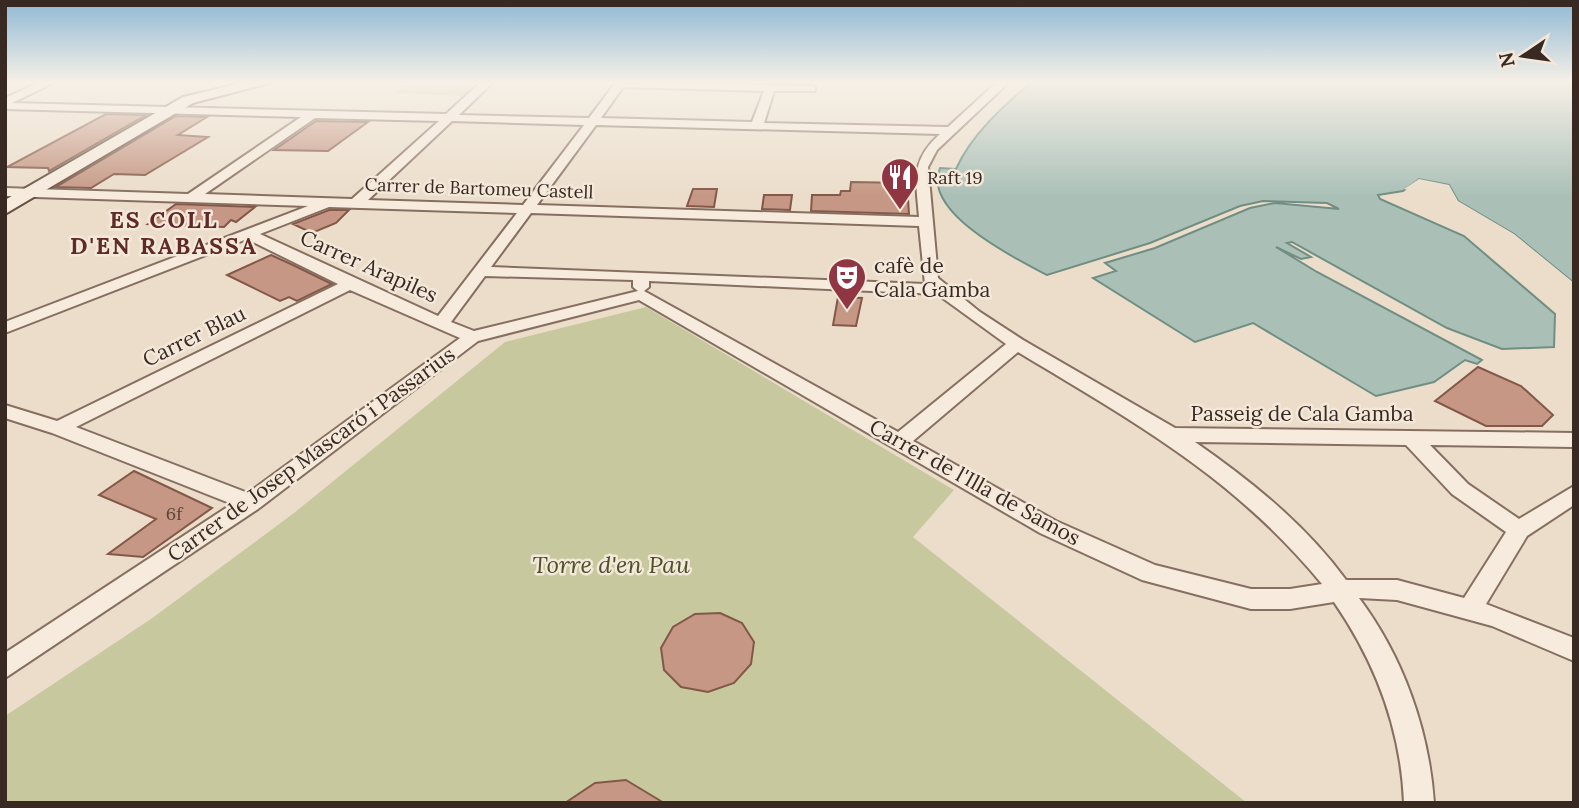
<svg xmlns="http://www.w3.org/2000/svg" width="1579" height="808" viewBox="0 0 1579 808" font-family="Lora,serif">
<rect width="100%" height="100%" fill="#ebddca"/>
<path fill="#c8c89f" d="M401,82H480L465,96L393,93L408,84Z
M646,307L954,490L913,537L1247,803H5V716L151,619L294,513L505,342Z"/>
<path fill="#aac0b7" stroke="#718e83" stroke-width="2" d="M1032,82H1574V283L1514,234L1458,201L1449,185L1419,179L1403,191L1378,195L1380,199L1464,236L1555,314L1554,347L1502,349L1447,328L1292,242L1287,243L1311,257L1301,259L1276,247L1317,272L1482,360L1477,364L1465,360L1434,382L1376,396L1253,323L1195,342L1093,278L1116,271L1105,263L1155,248L1250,208L1275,203L1339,209L1327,203L1263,201L1240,206L1150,243L1047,275C1016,259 921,212 940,168L956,169C971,135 1003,106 1032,82Z"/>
<path fill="#ebddca" d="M1419,179L1449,185L1458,201L1514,234L1574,283V286L1512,237L1456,204L1446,187L1420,183L1408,190L1404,189Z"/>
<path fill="#c59784" stroke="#835848" stroke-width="2" d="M106,114L146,115L49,171L48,168L7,167Z
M176,116L207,117L178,135L208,137L145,175L114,174L91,188L56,187Z
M316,121L368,122L328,151L274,150Z
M851,182L907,183L909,214L811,211L812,195H840L841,191H850Z
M693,189H717L714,207L687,206Z
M764,195H792L790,210L762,209Z
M176,204L255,207L236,222L231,220L224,227L148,224Z
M329,210H349L336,223L312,233L293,224Z
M271,255L293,265L332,284L297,301L289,297L280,301L227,275Z
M838,297L862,298L856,326L833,325Z
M1478,367L1521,386L1553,415L1542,426H1486L1435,401Z
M134,471L212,508L143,557L108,554L156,519L99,495Z
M720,613L742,623L754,642L751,664L734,683L708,692L681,687L664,670L661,648L673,627L695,614Z
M626,780L664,803H565L595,783Z"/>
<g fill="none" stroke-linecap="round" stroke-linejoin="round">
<defs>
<path id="street" d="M40,82H55L12,103L446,114L481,82H493L459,115L589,118L616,82L811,86L815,87V91H774L764,123L948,127L997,82H1009L937,150L928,167L938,278L980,312L1023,340L1175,428L1574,433V447L1430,445L1468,484L1519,519L1574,486V505L1527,536L1486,604L1574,638V661L1492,626L1397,600L1359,598C1403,657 1429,729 1434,803H1404C1401,729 1376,663 1334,602L1290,609H1251L1142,580L1040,533L639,300L478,341L258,509L5,678V653L232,504L52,433L5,418V405L57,421L338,284L247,239L5,333V322L308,206L5,196V188L188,194L301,117L5,109V98ZM623,87L764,91L752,122L601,118ZM315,118L439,121L352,199L205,194ZM452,121L584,125L523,205L368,200ZM596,125L940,134C910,161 916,180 919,217L537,205ZM329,207L517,213L438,316L260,234ZM531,213L919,226L925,284L491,267ZM485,276L633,280V287L638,291L474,331L451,322ZM649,281L937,294L1006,344L898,432L644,291L649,287ZM350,290L460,338L248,493L76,427ZM1018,352C1134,422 1234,477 1322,584L1290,589H1251L1155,565L1056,521L913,441ZM1195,442L1406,445L1452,494L1506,532L1464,598L1397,580H1346C1305,524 1251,481 1195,442Z"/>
<path id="secondary" d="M246,82H273L193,103L5,214V200L183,97Z"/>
</defs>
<use href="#street" stroke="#866f60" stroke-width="4"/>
<use href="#secondary" stroke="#685143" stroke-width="4"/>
<use href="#street" fill="#f6ebdd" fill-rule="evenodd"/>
<use href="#secondary" fill="#f6ebdd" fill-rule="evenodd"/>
</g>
<linearGradient id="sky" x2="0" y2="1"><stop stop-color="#8fb9d4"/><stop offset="0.42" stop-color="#f6f0e7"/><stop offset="1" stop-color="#f6f0e7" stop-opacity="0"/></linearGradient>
<rect width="1579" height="196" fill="url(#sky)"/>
<defs>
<symbol id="restaurant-pin" viewBox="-11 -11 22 30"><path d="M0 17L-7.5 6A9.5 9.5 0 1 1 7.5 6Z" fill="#8f3642" stroke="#f3e8d9"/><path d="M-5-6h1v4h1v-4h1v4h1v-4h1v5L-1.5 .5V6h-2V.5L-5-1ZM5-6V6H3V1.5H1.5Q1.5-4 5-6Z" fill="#fff"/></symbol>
<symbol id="theatre-pin" viewBox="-11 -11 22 30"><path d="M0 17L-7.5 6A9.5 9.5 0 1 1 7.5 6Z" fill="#8f3642" stroke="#f3e8d9"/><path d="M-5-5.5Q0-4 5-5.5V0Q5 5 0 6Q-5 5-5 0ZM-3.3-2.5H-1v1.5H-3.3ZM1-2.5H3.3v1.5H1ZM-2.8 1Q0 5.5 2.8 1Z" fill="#fff"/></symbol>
</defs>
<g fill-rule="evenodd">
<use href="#restaurant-pin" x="878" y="155" width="44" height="60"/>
<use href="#theatre-pin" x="825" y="255" width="44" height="60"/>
</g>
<g text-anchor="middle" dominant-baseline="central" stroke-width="5" stroke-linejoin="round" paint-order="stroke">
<g font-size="18" fill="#382a22" stroke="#f3e8d9" text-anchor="start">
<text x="927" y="177">Raft 19</text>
</g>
<g font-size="18" fill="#382a22" stroke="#f3e8d9">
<text transform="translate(479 188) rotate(2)">Carrer de Bartomeu Castell</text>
</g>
<g font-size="18" fill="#5b453a">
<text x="174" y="513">6f</text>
</g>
<g font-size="21" fill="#382a22" stroke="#f3e8d9" text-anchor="start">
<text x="874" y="265">cafè de<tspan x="874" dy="24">Cala Gamba</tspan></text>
</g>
<g font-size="21" fill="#382a22" stroke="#f3e8d9">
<text transform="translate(369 266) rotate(24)">Carrer Arapiles</text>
<text transform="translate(194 336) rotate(-26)">Carrer Blau</text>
<text x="1302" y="413">Passeig de Cala Gamba</text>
<text transform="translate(311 454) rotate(-36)">Carrer de Josep Mascaró i Passarius</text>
<text transform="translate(975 482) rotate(29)">Carrer de l'Illa de Samos</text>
</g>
<g font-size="23" font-weight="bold" letter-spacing="2" fill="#602a26" stroke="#f3e8d9">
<text x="164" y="219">ES COLL<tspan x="164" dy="26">D'EN RABASSA</tspan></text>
</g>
<g font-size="24" font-style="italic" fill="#4d522b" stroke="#f3e8d9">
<text x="611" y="564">Torre d'en Pau</text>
</g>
</g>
<rect width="1579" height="808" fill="none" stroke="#382a22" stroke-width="14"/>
<g transform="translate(1523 56) rotate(257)" stroke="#f3e8d9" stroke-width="5" paint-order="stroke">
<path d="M0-5L12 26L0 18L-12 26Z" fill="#382a22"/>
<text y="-10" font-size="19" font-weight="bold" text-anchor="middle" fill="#382a22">N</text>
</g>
</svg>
